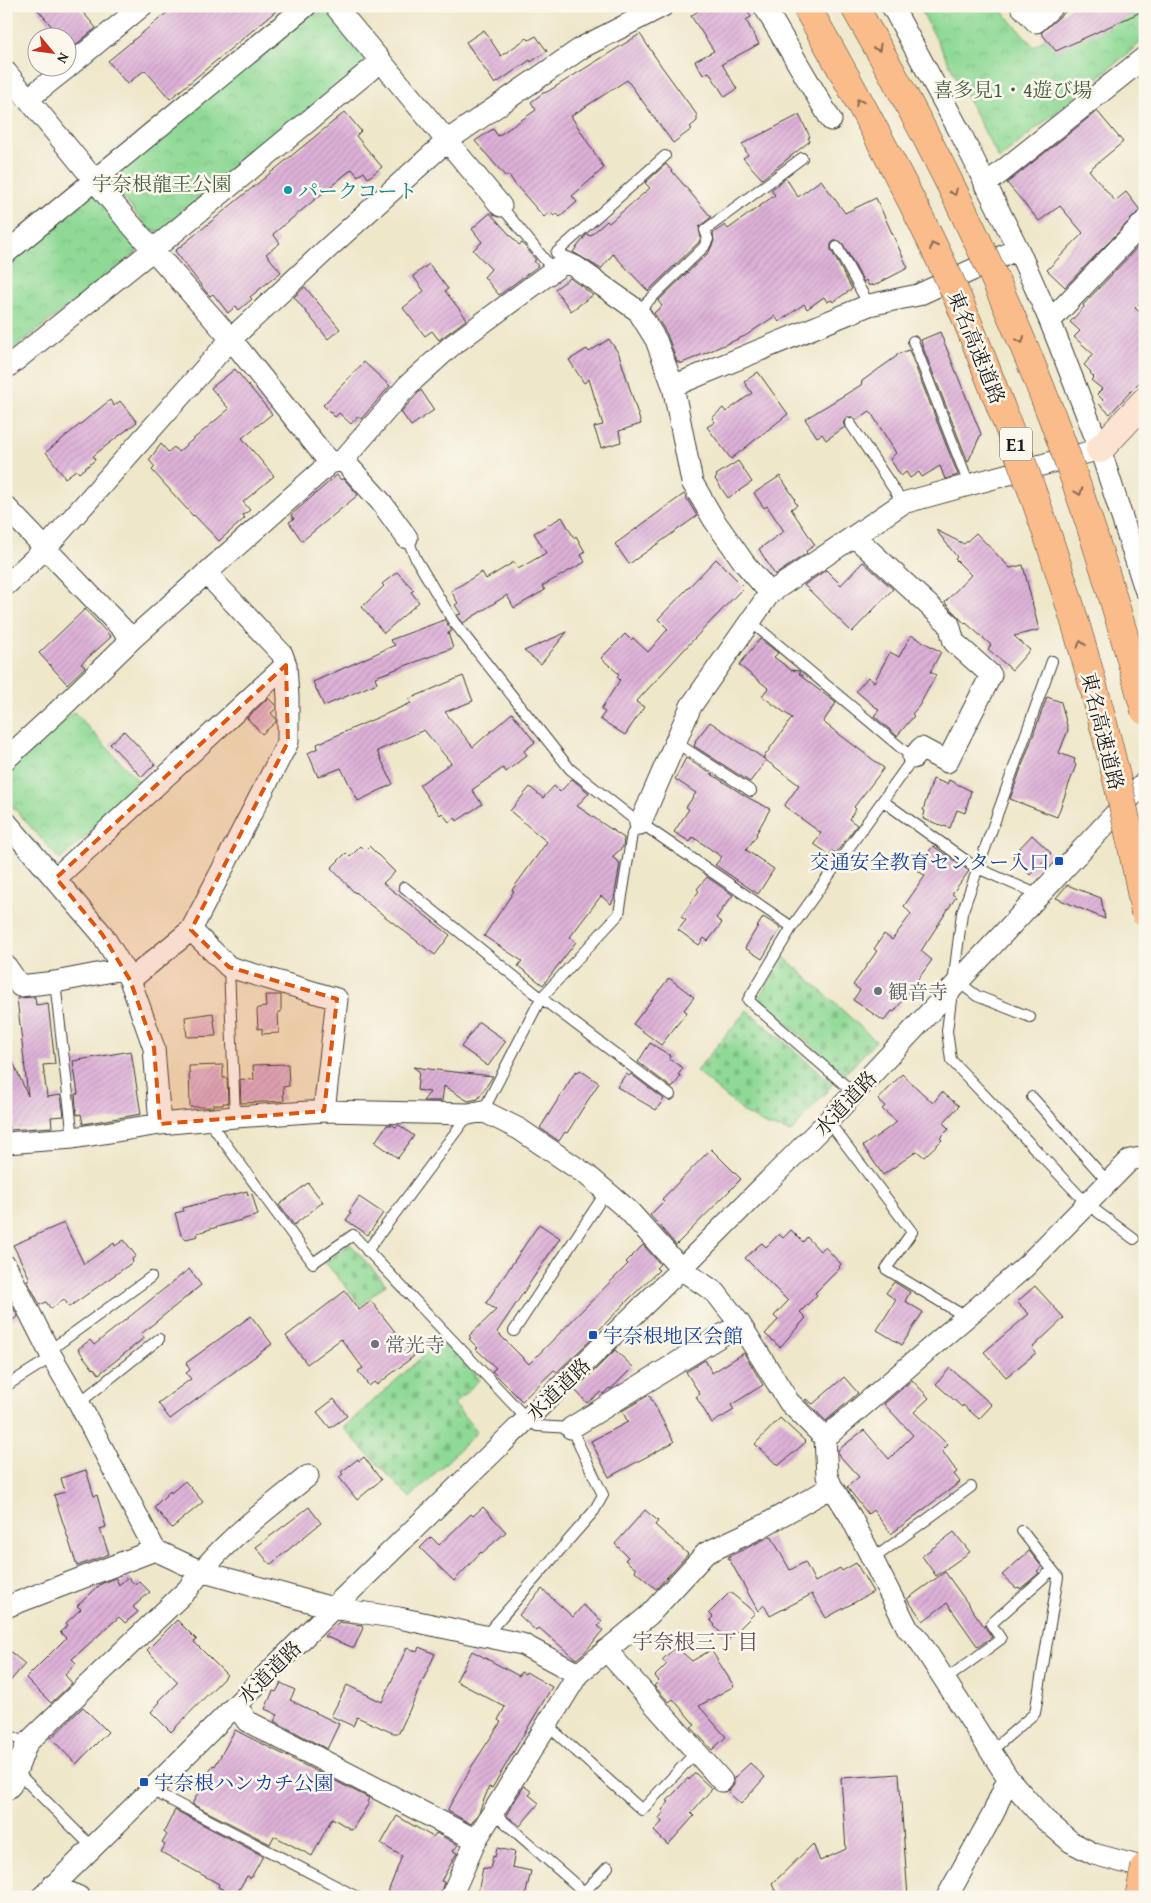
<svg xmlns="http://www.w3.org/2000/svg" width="1151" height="1903" viewBox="0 0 1151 1903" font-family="'Gentium Book Plus','Noto Serif JP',serif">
<defs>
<pattern id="cemetery-stones" width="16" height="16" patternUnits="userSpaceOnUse" patternTransform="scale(1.25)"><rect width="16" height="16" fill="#8ed995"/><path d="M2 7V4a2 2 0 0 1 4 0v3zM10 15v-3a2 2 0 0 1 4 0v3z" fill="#7aba80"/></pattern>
<pattern id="park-crowns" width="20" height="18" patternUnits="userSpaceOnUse" patternTransform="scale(1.25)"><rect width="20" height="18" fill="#8ed995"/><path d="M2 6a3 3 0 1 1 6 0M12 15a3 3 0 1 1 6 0" fill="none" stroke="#7aba80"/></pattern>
<pattern id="building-hatch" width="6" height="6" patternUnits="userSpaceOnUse" patternTransform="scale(1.25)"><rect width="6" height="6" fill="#ddb1d8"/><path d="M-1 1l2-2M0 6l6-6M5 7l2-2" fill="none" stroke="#bd98b9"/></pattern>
</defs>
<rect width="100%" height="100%" fill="#fbf7ec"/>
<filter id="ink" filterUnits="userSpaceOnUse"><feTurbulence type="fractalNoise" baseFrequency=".02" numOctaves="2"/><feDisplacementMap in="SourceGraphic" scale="10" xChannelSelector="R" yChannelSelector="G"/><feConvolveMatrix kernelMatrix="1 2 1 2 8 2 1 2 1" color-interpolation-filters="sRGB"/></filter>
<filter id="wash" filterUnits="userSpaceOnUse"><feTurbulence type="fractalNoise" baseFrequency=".0096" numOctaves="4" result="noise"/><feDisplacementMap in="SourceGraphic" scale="20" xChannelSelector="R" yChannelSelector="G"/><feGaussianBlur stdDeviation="1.12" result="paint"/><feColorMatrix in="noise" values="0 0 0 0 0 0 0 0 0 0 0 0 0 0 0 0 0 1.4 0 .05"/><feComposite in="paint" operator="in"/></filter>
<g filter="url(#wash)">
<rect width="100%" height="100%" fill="#eee7ca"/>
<path fill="url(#cemetery-stones)" stroke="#557a58" d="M783,956L876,1041L845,1074L764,1004L760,996Z
M747,1010L833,1084L791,1132L767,1126L746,1114L696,1071Z
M350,1244L386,1284L361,1305L325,1262Z
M442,1339L480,1379L454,1404L477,1432L410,1498L343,1428Z"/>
<path fill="url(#park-crowns)" stroke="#557a58" d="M919,6H998L1034,47L1083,6H1145V39L999,159Z
M317,9L330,11L364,55V66L161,232L150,230L113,186L114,174Z
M88,195L100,196L139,241L136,253L6,355V263Z
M74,712L142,785L60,860L6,799V773Z"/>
<g id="blocks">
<path fill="url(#building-hatch)" d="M35,6H78L96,28L68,51V38H61Z
M175,6H282L170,99L145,70L127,84L108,61Z
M705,6H745L751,17L746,20L759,44L722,64L737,89L725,97L709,72L703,75L695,61L714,51L691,16Z
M1072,6H1145V10L1056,51L1041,33Z
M484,30L501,56L527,38L529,40L536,36L547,51L531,62L530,60L495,84L466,42Z
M640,34L662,67L697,115V121L690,127L692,129L673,143L627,80L571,116L604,168L572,196L577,202L560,217L557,214L554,216L550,212L544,217L514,183L509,175L506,177L475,141L493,129L498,136L536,110L531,102L543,93L547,92Z
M1097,111L1123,142L1089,170L1115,201L1126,192L1140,210L1065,287L1047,270L1083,233L1060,206L1039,221L1007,183Z
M345,112L361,131L356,136L382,167L368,178L364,172L358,176L352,169L273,234L280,243L266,254L281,272L250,297L252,299L239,310L236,306L228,313L213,294L210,296L207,293L175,251Z
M799,115L810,137L808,138L810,141L762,179L743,158L748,155L742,144Z
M666,164L711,217L699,227L701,238L698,243L648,291L613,254L601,269L573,252L587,234L590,236L607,221L609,223L650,188L645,183Z
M786,178L798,197L821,180L845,213L876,198L908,268L873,286L872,284L869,286L866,280L864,282L843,244L840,241H834L831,244V250L852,289L833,302L832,300L827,302L824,297L807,309L804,304L779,322L775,316L745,336L680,364L679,362H677L667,334L654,313L662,306L658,301L709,252L714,241L713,233L725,225L728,229L775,195L771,190Z
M490,213L519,245L522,243L536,260L534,261L538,266L499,295L484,277L491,269L473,250L482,242L472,229Z
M1145,239V298L1135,308L1145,317V376L1110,414L1099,404L1103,400L1097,394L1102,389L1091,380L1094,377L1090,373L1091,372L1084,365L1093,354L1074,337L1080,331L1070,322L1084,307L1083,305Z
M429,264L448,289L445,291L467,319L439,340L432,331L425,336L403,308L424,291L413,276Z
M570,278L593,295L571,311L555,289Z
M305,287L340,329L328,339L294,297Z
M940,332L981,434L968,462L922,345L921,340Z
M609,339L619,354L641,424L619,431L621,442L601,448L594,427L603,425L589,379L584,383L569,360L587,349L589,352Z
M909,350L958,475L945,479L940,466L922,477L919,472L910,478L906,472L901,476L890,459L896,453L870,411L856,420L853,417H847L843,423L845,427L826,440L822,434L817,437L805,419L861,385L862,381L897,356L896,355Z
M364,362L390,386L361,419L358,416L351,424L339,413L335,417L323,405Z
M235,369L272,414L242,438L274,476L243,502L250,510L243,515L245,518L219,541L194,515L193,516L152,470L155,467L149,460L161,444L168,452L174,447L178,452L229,409L211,388Z
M758,372L788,414L731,459L707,427L715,422L712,418L723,408L726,412L752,393L744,382Z
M421,390L434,410L411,426L401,412Z
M110,400L114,406L120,401L137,422L93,456L95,460L79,473L76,470L65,478L46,452Z
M738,461L752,482L728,498L715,479L717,477L716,475Z
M337,475L341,480L343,478L358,495L302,541L289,522L294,519L291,515Z
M780,476L795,499L794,500L797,505L791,509L815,545L806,551L807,553L775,575L759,549L784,531L767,506L764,508L754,493Z
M684,494L697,516L629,564L615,544Z
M562,517L574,538L576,536L585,552L581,555L585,562L542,586L545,590L514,608L507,595L463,623L457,615L461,614L455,605L458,603L451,591L482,572L486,579L514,562L518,569L546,553L534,533Z
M936,530L964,544L976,533L1010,568L1023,565L1039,630L1014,636L1030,650L1012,670L988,649L991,645L966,623L965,624L946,604L945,602L971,575L955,559L957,557Z
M716,559L744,587L693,640L636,702L644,707L625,735L600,719L605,712L601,709L620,680L617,677L619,674L601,658L625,634L631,640L633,638L648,652L668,629L658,619Z
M863,562L893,589L852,632L804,585L826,570L841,585Z
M397,572L414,590L411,592L419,602L384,633L362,607L384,586L382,584Z
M85,609L111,637L81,664L85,667L67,684L39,653Z
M444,620L452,631L448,633L453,648L375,677L377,683L324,706L313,682L395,645L390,640Z
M567,632L541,664L524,651Z
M911,635L941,652L930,672L936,675L919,706L912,714L914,716L897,736L874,716L879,710L856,691L868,677L874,682L890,652L899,657Z
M760,639L778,653L774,657L791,670L799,671L800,675H803L802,677L836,703L823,722L884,768L854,807L856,809L849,819L857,825L836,853L832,851L830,855L814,844L821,833L784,806L799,785L763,758L792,718L762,696L768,688L739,665Z
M463,676L473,701L445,712L473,747L512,713L535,742L524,751L527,755L506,772L503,768L472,790L482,804L457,821L455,818L449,822L442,813L440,815L419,785L451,763L424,730L377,751L393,784L358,801L341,768L318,777L308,753L318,748L317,744L411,703L409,699Z
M1047,697L1061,702L1068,730L1059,753L1075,759L1074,763L1076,765L1057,817L1010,799Z
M268,698L276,706V709L271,713L276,719V722L262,734L247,718Z
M710,722L766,760L750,782L694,746L696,742L695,741Z
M124,731L155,764L142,777L110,744Z
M686,758L747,797L770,809L756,834L757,835L746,850L774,869L758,894L715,865L722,857L693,837L690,842L674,832L689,809L686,807L696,793L675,779Z
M572,779L589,793L577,806L624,838L623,847L612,857L620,863L614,899L611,904L601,896L570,937L576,942L543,985L518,966L522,961L484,936L514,891L512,890L547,842L510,811L530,787L543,798L554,786L560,792Z
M933,779L947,784L949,780L971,791L965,813L957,810L950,828L923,819L925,811L923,810Z
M1032,835L1051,853L1030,875L1013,858L1014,857L1013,855Z
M361,846L365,850L369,846L395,872L383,883L450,935L435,955L365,901L356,892L355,893L331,868L346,853L350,857Z
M933,846L969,871L952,894L956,897L921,951L932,960L894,1012L892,1011L884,1021L853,1000L860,990L853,985L877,951L874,949L884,934L892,940L911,914L904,906L925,876L916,869Z
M707,877L733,895L716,918L722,923L708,941L704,938L699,945L678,930L686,920L681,917L699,891L697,889Z
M1067,885L1101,898L1105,919L1056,898Z
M763,917L781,928L762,959L745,948Z
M669,978L694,997L684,1010L687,1012L661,1045L633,1024Z
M265,995H281V1012H278L279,1033L262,1034V1028L258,1029L257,1011L258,1008L266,1007Z
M35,997L36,1005L48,1003L55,1064L43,1065L47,1097L61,1095L64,1116L51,1117L52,1127L9,1130V1127L6,1128V1046L28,1096L17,998Z
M213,1013L216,1036L187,1037L185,1017Z
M479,1022L506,1041L488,1066L461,1047Z
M650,1043L671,1056L669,1059L683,1068L678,1075L681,1076L672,1088L638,1062Z
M131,1051L141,1114L83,1124L81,1114L77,1115L75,1094H78L73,1061Z
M288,1064L289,1086L283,1087L284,1101L241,1103L240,1079L254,1080L253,1065Z
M223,1065V1078H227L228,1103H223V1105H213V1107H190L189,1066Z
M413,1067L445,1071L493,1076L478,1099L468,1101L444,1086L442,1101H423L430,1092L417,1090L419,1071L420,1072Z
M580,1070L599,1083L567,1133L565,1132L559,1141L540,1128L576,1071L578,1072Z
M626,1074L629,1076L631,1074L664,1099L656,1110L617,1087Z
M902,1074L933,1103L942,1092L959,1106L943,1123L949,1129L940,1138L942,1140L924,1157L917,1151L883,1175L863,1146L897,1122L882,1109L885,1106L878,1100Z
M387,1125H393L395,1127L399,1125L414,1136L398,1158L375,1142Z
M711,1149L741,1179L676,1245L650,1215L664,1201L662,1199Z
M308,1183L323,1202L294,1225L279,1205Z
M247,1191L248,1195L252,1194L258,1215L197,1233L198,1236L186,1239L181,1235L175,1213L184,1211L183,1208Z
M359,1197L383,1213L368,1235L346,1220L351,1213L349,1212Z
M64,1223L84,1264L114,1243L115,1246L124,1240L136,1256L132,1259L133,1262L69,1307L64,1299L51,1309L46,1302L40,1305L27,1280L30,1279L13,1245Z
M539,1224L560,1238L497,1332L529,1364L628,1264L626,1262L643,1245L660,1264L656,1268L659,1270L627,1301L597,1332L598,1333L557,1372L554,1370L522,1401L492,1371L496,1368L476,1349L478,1348L469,1339L471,1338L469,1336L496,1310L486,1303Z
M791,1230L803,1242L807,1237L820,1251L825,1247L841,1264L839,1267L840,1268L815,1293L817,1295L800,1312L806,1318L780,1347L765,1334L778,1320L774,1316L788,1301L745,1258L758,1246L762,1243L766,1247L779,1234L783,1238Z
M189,1269L201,1285L141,1334L144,1338L99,1374L94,1368L93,1369L78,1349L90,1340L94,1345Z
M894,1282L910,1292L905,1301L923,1312L902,1345L877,1330L896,1300L886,1293Z
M1035,1286L1064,1318L1032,1348L1036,1353L1006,1377L984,1352L1029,1314L1017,1302Z
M345,1291L359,1310L371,1301L414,1356L377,1385L374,1382L369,1386L358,1371L363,1368L341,1339L307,1364L286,1336Z
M6,1294L18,1317L6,1323Z
M251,1316L272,1344L170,1419L158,1403L191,1379L186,1373L190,1370L186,1363Z
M615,1350L633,1367L612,1388L610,1389L609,1388L603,1394L601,1392L587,1403L575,1390Z
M744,1353L763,1385L731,1405L734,1410L712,1423L696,1397L700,1394L686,1372L705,1360L712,1373Z
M950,1368L992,1405L979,1419L963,1405L962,1407L936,1384Z
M844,1377L858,1393L826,1421L805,1400L806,1399L813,1404Z
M912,1380L929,1398L914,1412L948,1445L942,1451L957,1472L954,1474L960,1482L891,1534L873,1510L868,1514L847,1487L859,1477L838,1454V1450L864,1430L889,1459L913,1435L884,1404Z
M649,1395L674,1442L609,1477L591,1441L628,1422L622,1411Z
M334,1399L347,1416L330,1428L317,1412Z
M780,1418L806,1442L778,1466L755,1444Z
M364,1457L381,1480L357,1500L339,1477L343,1474L341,1472L358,1459L359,1461Z
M86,1470L94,1496L97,1495L106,1527L100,1529L109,1554L77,1566L54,1495L65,1492L61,1478Z
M185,1481L203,1502L172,1528L154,1507L170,1491L171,1493Z
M309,1507L321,1523L271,1564L268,1562L256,1547Z
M483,1507L506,1532L482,1553L481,1552L454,1581L420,1548L431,1537L439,1545L471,1514L473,1516Z
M645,1510L658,1521L655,1525L688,1554L656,1589L635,1571L636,1569L625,1560L628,1557L615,1544Z
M954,1532L970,1552L936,1576L922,1556Z
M771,1536L790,1570L805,1562L815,1582L840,1568L842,1571L856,1563L873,1592L826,1618L812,1594L770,1616L764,1605L758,1611L728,1557Z
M1029,1551L1042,1567L1037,1571L1039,1573L1020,1589L1019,1587L1016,1588L1002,1575Z
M945,1572L992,1637L978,1647L947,1603L923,1621L907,1599Z
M128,1577L135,1585L139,1581L150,1592L133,1607L138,1612L125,1623L119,1617L72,1659L76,1663L65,1675L72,1683L51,1703L26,1678L66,1638L60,1632L68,1625L66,1623L81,1609L77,1606L101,1584L116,1578L119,1585Z
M542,1589L573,1617L583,1605L602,1621L598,1626L603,1630L585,1652L576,1659L539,1628L536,1631L519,1615Z
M730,1592L755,1613L728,1640L714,1626L715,1625L710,1620L713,1617L709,1613Z
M177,1620L197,1640L194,1642L227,1675L171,1732L151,1712L160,1702L159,1701L178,1682L147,1650Z
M339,1622L362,1625L363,1628L354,1648L324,1636Z
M407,1647L417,1652L419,1647L435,1654L399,1733H393L357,1717L353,1726L331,1716L347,1685L382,1702Z
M676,1647L692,1661L711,1650L734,1686L699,1706L726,1737L712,1750L691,1727L695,1725L673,1699L669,1702L654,1686L659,1681L655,1676L667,1664L662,1660Z
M6,1648L25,1664L6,1686Z
M472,1651L519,1676L521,1672L525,1674L526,1672L552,1687L492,1788L489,1787L479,1812L471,1824L448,1811V1809L472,1766L501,1722L498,1720L505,1707L456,1681Z
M281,1683L295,1690L290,1700L339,1724L327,1749L274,1721L278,1715L265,1709L273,1691L276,1692Z
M83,1707L108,1732L76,1764L51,1738Z
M235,1730L369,1798L367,1802L369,1803L352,1830L332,1818L312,1856L274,1836L270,1844L192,1804L213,1765L215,1766Z
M750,1763L765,1777L741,1804L728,1792L734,1785V1778Z
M695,1773L712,1789L691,1813L694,1816L668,1845L654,1831L662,1822L659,1818L664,1812L662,1810L669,1802L667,1801L688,1778L689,1780Z
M899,1774L908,1897H778L772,1884L813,1844L820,1861L846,1849L841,1778Z
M524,1786L532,1792L529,1795L539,1803L520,1826L506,1815Z
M175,1810L263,1856L251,1878L247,1876L235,1896L218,1887L219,1884L161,1852L165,1845L162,1843L167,1835L164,1832Z
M397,1816L433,1837L436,1833L458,1845L453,1851L457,1853L441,1881L444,1882L439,1897H386L402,1856L381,1844Z
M497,1848L515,1852L512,1867L531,1871L525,1897H477L483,1868L490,1869L493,1856L495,1857Z"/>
</g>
</g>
<g filter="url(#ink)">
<use href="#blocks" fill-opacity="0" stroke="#3c3a36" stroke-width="1"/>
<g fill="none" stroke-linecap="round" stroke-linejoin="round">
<defs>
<path id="lane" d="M501,206L554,271
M837,247L869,305
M565,262L556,253L665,156
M638,311L704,247L708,239L705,230L802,158
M913,341L969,484
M850,423L903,503
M407,538L416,559L453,621L570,769L640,824L648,828L792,927
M750,621L913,758L792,927L748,1000L854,1093
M1052,661L962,913L947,1031L951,1060L1087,1204L1134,1239
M675,742L751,791
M883,801L975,867L1039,895
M404,887L541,998L670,1095
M229,967L235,1117
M957,981L977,996L1030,1017
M55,982L73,1138
M1032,1097L1108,1182
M483,1111L541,998L619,914L632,834L640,824
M208,1120L313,1263L353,1235L527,1419L537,1426L571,1428L603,1495L594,1511L485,1636
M828,1121L912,1232L886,1269L966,1317
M367,1251L469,1114
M514,1331L606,1192
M50,1350L151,1277
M6,1386L52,1357
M79,1403L159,1339
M873,1559L971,1487
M945,1680L1001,1639L991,1624L1052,1570
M547,1725L642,1810L696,1752
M6,1734L27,1743
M991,1751L1035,1713L1058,1577L1022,1531
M17,1772L92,1847
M151,1790L357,1897
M493,1812L584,1892L608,1867"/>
<path id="street" d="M335,6L501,206
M764,6L831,120
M892,6L960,132L1018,249L1050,321L1100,449L1145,589
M1021,6L1036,22L1053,6
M68,67L142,6
M6,72L127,220L231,339L330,463
M29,98L67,68
M985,185L1145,57
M6,253L306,6
M1050,321L1145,221
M6,368L154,249L381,61
M673,386L869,305L918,295L1018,249
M343,460L408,385L450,347L565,262L576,267L638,311L656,340L673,386L692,482L714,520L745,564L770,593
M6,507L132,639
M854,536L949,624L954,642L991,675L947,762L921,748L913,758
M6,585L45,549L231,339L327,249L448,140L583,47L663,6
M6,759L57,712L132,639L330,463L343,460L381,502L407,538
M6,822L102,934L130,980L154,1048L160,1124
M640,824L691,706L770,593L903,503L1100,449
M56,878L286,665
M191,930L229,967L337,999L324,1111
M6,966L20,986L55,982L123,969
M130,980L191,930L288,742V698L286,665L282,654L206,573
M6,1143L73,1138L160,1124L235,1117L324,1111L469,1114L483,1111L519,1129L587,1175L629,1211L681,1269L716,1293L740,1324L789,1402L825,1438L827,1476L832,1487L851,1517L908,1629L917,1637L1008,1778L1044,1819L1071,1842L1094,1854L1145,1868
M6,1266L52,1357L79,1403L155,1550
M571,1428L740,1324
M825,1438L1026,1266L1130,1160L1145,1157
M6,1607L155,1550L200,1571L333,1608L399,1618L522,1644L578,1674
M606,1650L722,1781
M236,1705L247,1721L476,1840
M6,1790L11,1785L27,1743L188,1589C220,1543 265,1511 308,1476
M53,1885L79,1897
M42,1897L151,1790L333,1608L681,1269L828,1121L1145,782
M451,1897L476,1840L578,1674L649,1615L706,1553L761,1527L832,1487
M947,1897L993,1814L1008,1778"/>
<path id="secondary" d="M1100,449L1145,401"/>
</defs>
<use href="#lane" stroke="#3c3a36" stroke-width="12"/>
<use href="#street" stroke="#3c3a36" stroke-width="23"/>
<use href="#secondary" stroke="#3c3a36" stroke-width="29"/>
<use href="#lane" stroke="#fff" stroke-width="10"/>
<use href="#street" stroke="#fff" stroke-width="21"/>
<use href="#secondary" stroke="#fde4d0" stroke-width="28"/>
<defs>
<path id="highway-bridge" d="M806,6C855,92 903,180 945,270C964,310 979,351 995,392C1062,560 1112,735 1145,913
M854,6C930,136 997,273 1051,414C1088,511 1118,610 1145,711
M1139,1897L1145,1867"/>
</defs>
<use href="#highway-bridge" stroke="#3c3a36" stroke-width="29" stroke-linecap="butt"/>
<use href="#highway-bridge" stroke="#f9bc8a" stroke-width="28"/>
</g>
<defs><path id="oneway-chevron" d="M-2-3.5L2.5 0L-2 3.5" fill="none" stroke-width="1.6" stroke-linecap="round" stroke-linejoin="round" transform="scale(1.25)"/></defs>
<g stroke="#8a6c53">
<use href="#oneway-chevron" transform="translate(878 48) rotate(61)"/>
<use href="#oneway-chevron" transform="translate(859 102) rotate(-117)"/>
<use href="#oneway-chevron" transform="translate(954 192) rotate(65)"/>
<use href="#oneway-chevron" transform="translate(933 246) rotate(-117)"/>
<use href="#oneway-chevron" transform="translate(1021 340) rotate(67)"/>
<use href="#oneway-chevron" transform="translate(1079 492) rotate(70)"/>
<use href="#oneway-chevron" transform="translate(1081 644) rotate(-106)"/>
</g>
</g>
<path fill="#de560d" fill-opacity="0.2" stroke="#de560d" stroke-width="4" stroke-dasharray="10 6" stroke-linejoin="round" d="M286,665L288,742L191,930L229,967L337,999L324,1111L160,1124L154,1048L130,980L102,934L56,878Z"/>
<circle fill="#0f9aa8" stroke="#fbf7ec" stroke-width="2" cx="288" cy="190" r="5"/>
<g fill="#1a4fb4" stroke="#fbf7ec" stroke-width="2">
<rect x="1054" y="856" width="10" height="10" rx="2.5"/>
<rect x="588" y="1330" width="10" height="10" rx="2.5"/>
<rect x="139" y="1777" width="10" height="10" rx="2.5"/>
</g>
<g fill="#6b7280" stroke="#fbf7ec" stroke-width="2">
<circle cx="878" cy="991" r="5"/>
<circle cx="375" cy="1344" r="5"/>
</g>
<g text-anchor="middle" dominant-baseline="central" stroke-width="5" stroke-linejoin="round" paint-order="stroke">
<rect fill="#fbf7ec" stroke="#5f5e5a" stroke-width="1" x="1000" y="427.5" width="32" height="33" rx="4"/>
<g font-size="19" font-weight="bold" fill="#1c1c1c">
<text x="1016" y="444">E1</text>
</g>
<g font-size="20" fill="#445e46" stroke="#fbf7ec">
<text x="1013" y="89">喜多見1・4遊び場</text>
<text x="162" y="183">宇奈根龍王公園</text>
</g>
<g font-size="20" fill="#0d838f" stroke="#fbf7ec" text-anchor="start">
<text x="298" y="190">パークコート</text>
</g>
<g font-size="20" fill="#1c1c1c" stroke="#fbf7ec">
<text transform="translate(977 347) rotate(68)">東名高速道路</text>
<text transform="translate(1103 731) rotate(76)">東名高速道路</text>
<text transform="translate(845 1103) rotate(-47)">水道道路</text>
<text transform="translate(558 1389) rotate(-44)">水道道路</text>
<text transform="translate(269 1672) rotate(-45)">水道道路</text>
</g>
<g font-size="20" fill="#164399" stroke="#fbf7ec" text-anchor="start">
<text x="1049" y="861" text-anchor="end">交通安全教育センター入口</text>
<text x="603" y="1335">宇奈根地区会館</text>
<text x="154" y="1782">宇奈根ハンカチ公園</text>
</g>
<g font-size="20" fill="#5b616d" stroke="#fbf7ec" text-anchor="start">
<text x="888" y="991">観音寺</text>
<text x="385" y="1344">常光寺</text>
</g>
<g font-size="21" fill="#60505e" stroke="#fbf7ec">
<text x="695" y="1641">宇奈根三丁目</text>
</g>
</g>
<rect width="1151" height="1903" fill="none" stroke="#fbf7ec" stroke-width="25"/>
<g transform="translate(52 52) rotate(119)"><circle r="24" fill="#fbf7ec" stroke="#a29f99"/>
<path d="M0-4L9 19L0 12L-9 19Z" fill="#c8321e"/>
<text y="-8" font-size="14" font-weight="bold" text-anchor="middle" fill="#1c1c1c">N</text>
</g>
</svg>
